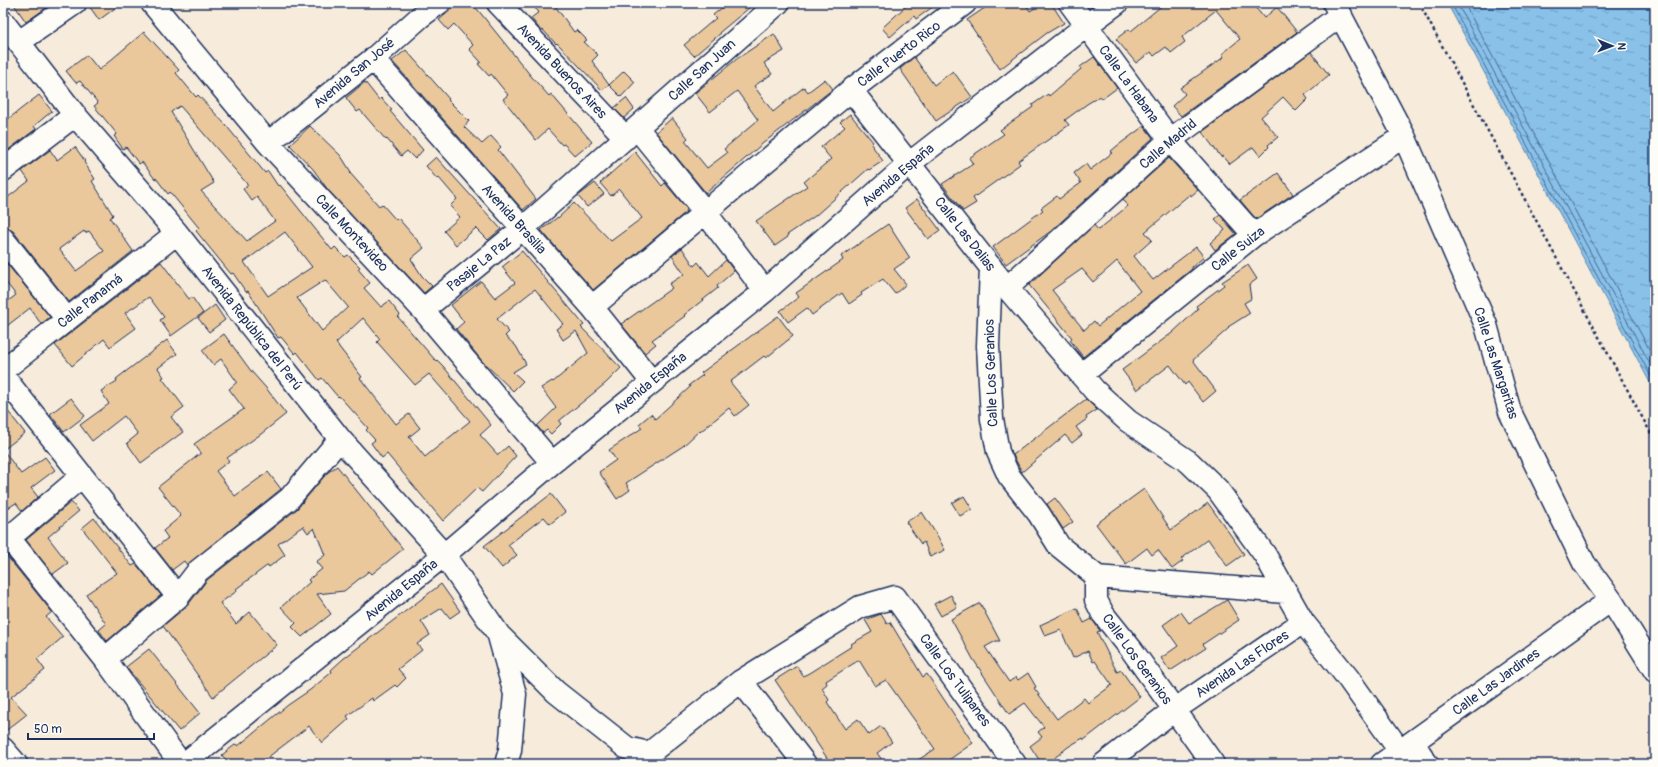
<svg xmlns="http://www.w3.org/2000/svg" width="1658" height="767" viewBox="0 0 1658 767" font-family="Pangolin,sans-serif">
<defs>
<pattern id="water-ripples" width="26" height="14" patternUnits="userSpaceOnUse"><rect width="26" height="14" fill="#89c1e8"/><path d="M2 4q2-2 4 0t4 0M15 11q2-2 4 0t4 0" fill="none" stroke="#6f9dbf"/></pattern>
</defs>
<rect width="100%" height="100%" fill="#f7ecdb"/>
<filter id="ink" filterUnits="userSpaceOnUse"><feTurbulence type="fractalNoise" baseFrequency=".025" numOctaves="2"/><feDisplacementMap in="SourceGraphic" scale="8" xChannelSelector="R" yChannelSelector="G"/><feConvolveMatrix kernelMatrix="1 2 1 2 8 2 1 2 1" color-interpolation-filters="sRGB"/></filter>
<g filter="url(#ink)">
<path fill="url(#water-ripples)" stroke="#5d87b1" d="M1447,3H1655V392Z"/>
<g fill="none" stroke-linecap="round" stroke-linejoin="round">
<path stroke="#476995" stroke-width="1" d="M1451,3L1655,384
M1457,3L1655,373
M1464,3L1655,360"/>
</g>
<path fill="#eac89b" stroke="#1b2f5e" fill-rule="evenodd" d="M13,3H53L26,22Z
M87,3H122L99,20Z
M459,3H471L478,10L531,76L549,96L551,94L592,142L575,156L564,144L562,145L548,129L536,140L503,99L508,95L491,74L489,76L478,64L481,62L469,49L473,45L454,24L448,30L439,20Z
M529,3H553L574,32L577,30L587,40L584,42L598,55L592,61L609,85L602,90L557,43L556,44L543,30L541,31L531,18L539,12Z
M728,3H755L720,32L721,33L694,56L684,45L716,18L713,15Z
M904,3H938L916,19L914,16L890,37L882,28L906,6Z
M992,3H1025L1030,11L1043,3H1051L1064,23L1047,33L1000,69L967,20Z
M1165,3H1252L1264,18L1277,7L1297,32L1181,116L1172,106L1185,94L1180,88L1224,57L1222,54L1240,39L1216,10L1182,37L1185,42L1171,53L1166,47L1154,56L1151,52L1136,63L1116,39L1129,29L1131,31Z
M144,32L179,70L176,73L196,97L198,95L224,123L265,173L268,171L278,186L280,185L332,250L335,247L345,257L348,255L360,267L358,269L370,283L364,288L381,307L389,301L400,315L398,317L436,361L437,360L443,366L491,425L480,435L498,455L508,446L516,456L482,492L477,488L443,521L387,454L382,458L371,443L375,440L366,430L368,428L339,396L338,397L322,378L319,380L297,352L295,354L281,337L278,338L248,291L246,292L233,273L231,274L196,231L199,228L170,192L168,194L156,178L155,179L142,162L139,164L126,147L123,149L114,136L117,134L94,106L98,103L80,81L76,83L66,71L87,55L99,70ZM180,106L248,185L243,189L252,201L257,197L275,221L247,241L201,191L214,183L171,112ZM285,232L312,267L268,296L244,262ZM325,280L348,307L322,331L297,298ZM363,318L380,339L377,342L415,385L429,374L470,421L425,457L409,437L420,428L409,414L396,424L360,378L362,377L336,343Z
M774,34L784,51L764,63L772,74L754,86L773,112L804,87L808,92L825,79L833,89L762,144L706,193L656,132L672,118L688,138L685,141L707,168L727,153L724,149L758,120L737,91L710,112L695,93L738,58Z
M406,50L449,99L448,100L469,121L464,127L482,144L491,136L501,147L498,150L536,199L523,210L392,61Z
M1311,52L1329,75L1305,95L1308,99L1296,111L1283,97L1261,117L1278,137L1268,145L1269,147L1260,156L1253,147L1230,164L1223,156L1221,157L1202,132Z
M914,57L934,85L953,71L972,97L936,121L900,69Z
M1094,57L1117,88L1102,99L1100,96L1087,104L1065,120L1069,125L1018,161L1020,164L973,198L976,203L963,211L942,184L973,164L969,158L1004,134L1000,130L1033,107L1032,105L1048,94L1049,96L1081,69L1080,67Z
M624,71L635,82L621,97L609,85Z
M365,82L379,100L381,98L392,110L390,111L423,150L415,159L407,151L401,156L387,139L386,140L360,110L357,112L346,98Z
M39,95L52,111L34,126L36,129L8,150L3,143V123Z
M626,98L634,109L624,118L614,108Z
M850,114L873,142L871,144L883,161L869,170L868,169L815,216L787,235L788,237L775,246L756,221L807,186L804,182L831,159L821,147L845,127L840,122Z
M310,126L341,156L351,172L350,173L379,206L382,204L396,220L398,218L424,248L411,259L422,276L432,286L424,293L328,190L313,169L290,145Z
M1144,126L1153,138L1051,231L1006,264L993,247L1043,210L1041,208L1057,196L1059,199L1081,183L1074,173L1086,164L1090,170L1112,153L1110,152L1117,146Z
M75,147L85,161L84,162L95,179L92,181L113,215L110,218L133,251L69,302L13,231L3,227V201L29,181L22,171L50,150L57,160ZM84,231L85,233L89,231L104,251L76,271L59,249Z
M635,152L662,186L665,183L687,209L686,212L593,290L541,230L558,217V218L574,203L611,241L642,218L619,189L611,196L600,183Z
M436,157L501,229L488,240L476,228L456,245L444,231L460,217L450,206L457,199L439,178L437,179L426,166Z
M1169,158L1198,190L1191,196L1190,194L1145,232L1152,240L1134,256L1153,280L1196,247L1204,257L1192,267V269L1083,357L1070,340L1072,338L1029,285L1094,225L1098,230L1128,206L1123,199ZM1117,261L1140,291L1098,326L1094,321L1084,330L1052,290L1082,269L1093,282Z
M1278,173L1293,194L1256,219L1240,200Z
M595,183L604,194L587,207L578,196Z
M917,199L940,230L928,239L905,208Z
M1220,215L1236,234L1215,250L1210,243L1225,230L1215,219Z
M888,224L910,258L894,269L906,284L895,294L883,279L861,293L862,295L849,304L842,293L812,315L807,308L788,322L780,311L799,297L796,293L843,260L841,256Z
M682,248L694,266L698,262L709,276L726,260L734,271L717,286L718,288L684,315L685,316L652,340L656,344L645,353L621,324L672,288L669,284L684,274L672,256Z
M522,251L584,325L581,327L621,368L606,383L559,421L561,424L551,434L547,430L543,433L537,426L556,408L541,388L552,381L553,382L588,353L576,331L563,340L556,329L563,324L535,289L497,319L509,332L505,336L516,346L526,364L513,372L523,381L513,391L482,361L456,329L464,322L451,305L481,281L495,298L515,283L502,267Z
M3,259L50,317L41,324L30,308L3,329V305L16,295L3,279Z
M161,262L189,299L192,297L203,313L171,336L160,320L164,317L149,297L125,313L136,328L110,347L104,339L72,366L55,345Z
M1248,265L1257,279L1249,285L1251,299L1244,303L1250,313L1228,327L1229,328L1193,360L1216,391L1203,402L1188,382L1185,385L1170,365L1137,390L1122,370L1172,333L1198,309L1196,306L1224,285L1222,282Z
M215,305L225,320L209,332L198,318Z
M778,316L793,336L766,358L764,356L730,382L749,405L735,416L729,408L700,432L699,431L683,446L626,483L630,490L617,499L599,472L616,460L609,450L642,428L639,424L651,414L655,419L690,387L689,385L703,375L701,373Z
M224,334L251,371L266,388L286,414L261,434L227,458L229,461L216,471L235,496L268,472L281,489L187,565L184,561L172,570L155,548L168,538L163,531L181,516L158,487L201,453L194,444L244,409L229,389L237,382L221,359L213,365L202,350Z
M167,340L177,354L158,368L164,377L162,378L184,407L171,417L183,432L141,463L127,443L138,434L124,416L92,441L80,425L109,404L101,391L117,381L116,379Z
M71,398L85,416L64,432L50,414Z
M1086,399L1097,410L1086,417L1087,419L1076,427L1082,435L1072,443L1065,435L1022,472L1013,455Z
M3,405L25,433L3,450L21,474L45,457L55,470L31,488L38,497L22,511L16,503L3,511Z
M337,466L403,549L372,574L369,571L344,591L317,594L331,614L302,637L292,627L296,623L281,607L310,582L308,580L322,569L316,562L325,555L314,528L308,533L303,526L278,544L285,555L269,567L268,565L236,589L237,591L220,603L236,624L250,612L277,645L213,697L163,626L188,605L207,580L297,509L327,473Z
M1144,489L1171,530L1208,503L1244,554L1227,566L1208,539L1181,559L1183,561L1172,569L1158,550L1152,555L1147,548L1126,564L1096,524Z
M551,494L565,512L550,524L544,517L508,545L517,555L502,568L484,546Z
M964,496L972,509L960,516L952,503Z
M1055,498L1073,522L1063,529L1047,504Z
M71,502L79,511L48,537L68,563L53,574L26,540Z
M922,512L938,537L945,550L930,557L924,542L921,544L906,522Z
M94,518L132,566L136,564L161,595L107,641L99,630L106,624L86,594L117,573L82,528Z
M6,555L52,612L46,617L63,637L37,659L45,670L11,697L27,714L3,733V556Z
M441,584L460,611L450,618L442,608L421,621L430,635L417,644L422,650L398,669L406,678L397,687L395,685L373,701L372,698L347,716L349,719L322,743L309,726L259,764H229L222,755L236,744L238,746L288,705L310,690L332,672L331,670L343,659Z
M951,595L957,607L941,616L934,604Z
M1227,600L1239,620L1203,644L1206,648L1170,671L1161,658L1178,646L1163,625L1181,612L1189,623Z
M980,603L1000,641H996L985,647L1009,682L1016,677L1018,680L1028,673L1036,687L1034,688L1057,719L1084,698L1088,703L1112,685L1095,661L1093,662L1088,651L1073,658L1061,630L1045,636L1040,625L1077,608L1084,623L1092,619L1100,631L1097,632L1117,672L1121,670L1140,697L1084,740L1083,738L1068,747L1047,764H1042L1030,746L1042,737L1038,732L1044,727L1025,703L1009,714L973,659L951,619Z
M881,614L887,624L890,622L923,677L927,674L973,743L943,764H912L935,749L886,680L875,686L859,660L826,681L827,684L822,688L829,700L827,702L845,729L858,719L869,735L881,726L892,742L877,753L885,764H831L775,680L797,666L803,676L809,673L852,646L851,644L872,632L865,620Z
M149,649L200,713L179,731L126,667Z"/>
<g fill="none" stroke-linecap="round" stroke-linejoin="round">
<defs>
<path id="minor" d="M152,3L268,143L423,310L552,463
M498,3L626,138
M1070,3L1170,140L1254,235
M1334,3L1404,136L1486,325L1510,412L1584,563L1611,600L1655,671
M3,22L75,115L177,233L340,439L444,555L499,635L556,692L627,748L648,753
M19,42L75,3
M373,59L592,307L652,382
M851,90L1007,288L1095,391L1128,421L1189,462L1218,490L1265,555L1303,622L1348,678L1400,751
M637,128L705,212L765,291
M268,143L373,59L420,17L439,3
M3,170L75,115
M3,239L67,319
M991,267L988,346L992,419L998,452L1009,476L1039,514L1059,546L1095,575L1096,577V600L1103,614L1131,649L1213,764
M1007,288L1170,140L1341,15
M592,307L851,90L965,3
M423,310L522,229L778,3
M3,370L177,233
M1081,375L1254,235L1404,136
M3,376L178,597L105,659
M9,538L105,659L181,764
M3,543L82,476
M1096,577L1286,592
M178,597L198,571L289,499L340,439
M499,636L515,694L510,750L506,764
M741,681L805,764
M1413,743L1427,764
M3,749L16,764
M637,763L741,681L860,607L895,597L1015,764
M184,764L444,555L552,463L765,291L910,163L1086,26L1117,3
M1104,764L1174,710L1303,622
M1382,764L1611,600"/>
</defs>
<use href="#minor" stroke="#1b2f5e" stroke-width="25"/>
<path stroke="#1b2f5e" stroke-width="2.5" stroke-dasharray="3 3" stroke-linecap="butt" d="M1419,3L1655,441"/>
<use href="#minor" stroke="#fdfcf7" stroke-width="22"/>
</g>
</g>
<g text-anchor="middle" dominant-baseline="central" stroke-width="3" stroke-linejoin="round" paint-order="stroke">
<g font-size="14" fill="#1b2f5e" stroke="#fdfcf7">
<text transform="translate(899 54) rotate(-37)">Calle Puerto Rico</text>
<text transform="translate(702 70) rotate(-42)">Calle San Juan</text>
<text transform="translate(562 71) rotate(47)">Avenida Buenos Aires</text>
<text transform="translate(354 73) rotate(-40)">Avenida San José</text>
<text transform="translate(1129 84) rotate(54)">Calle La Habana</text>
<text transform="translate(1168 144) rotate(-40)">Calle Madrid</text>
<text transform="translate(898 175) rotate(-40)">Avenida España</text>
<text transform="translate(514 219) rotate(48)">Avenida Brasilia</text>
<text transform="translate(352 233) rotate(47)">Calle Montevideo</text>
<text transform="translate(965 234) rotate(52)">Calle Las Dalias</text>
<text transform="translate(1238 249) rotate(-38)">Calle Suiza</text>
<text transform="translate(479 264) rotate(-39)">Pasaje La Paz</text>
<text transform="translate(90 301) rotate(-38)">Calle Panamá</text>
<text transform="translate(252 328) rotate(52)">Avenida República del Perú</text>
<text transform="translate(1496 363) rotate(72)">Calle Las Margaritas</text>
<text transform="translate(991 373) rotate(-92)">Calle Los Geranios</text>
<text transform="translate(650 383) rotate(-39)">Avenida España</text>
<text transform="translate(401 590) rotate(-39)">Avenida España</text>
<text transform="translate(1137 659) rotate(54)">Calle Los Geranios</text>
<text transform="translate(1242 664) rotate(-34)">Avenida Las Flores</text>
<text transform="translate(955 680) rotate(54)">Calle Los Tulipanes</text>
<text transform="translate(1496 682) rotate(-36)">Calle Las Jardines</text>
</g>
</g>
<rect width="1658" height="767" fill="none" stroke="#fdfcf7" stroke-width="16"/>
<rect x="8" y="8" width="1642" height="751" fill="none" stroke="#1b2f5e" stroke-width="1.5" filter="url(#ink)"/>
<g transform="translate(1612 46) rotate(91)" stroke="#fdfcf7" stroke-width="3" paint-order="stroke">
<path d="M0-3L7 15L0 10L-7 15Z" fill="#1b2f5e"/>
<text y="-6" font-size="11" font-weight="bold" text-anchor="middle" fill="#1b2f5e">N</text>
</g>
<path d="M28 733v6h126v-6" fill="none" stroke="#1b2f5e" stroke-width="2"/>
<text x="34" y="733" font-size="12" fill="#1b2f5e" stroke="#fdfcf7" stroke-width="3" paint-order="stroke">50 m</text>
</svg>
